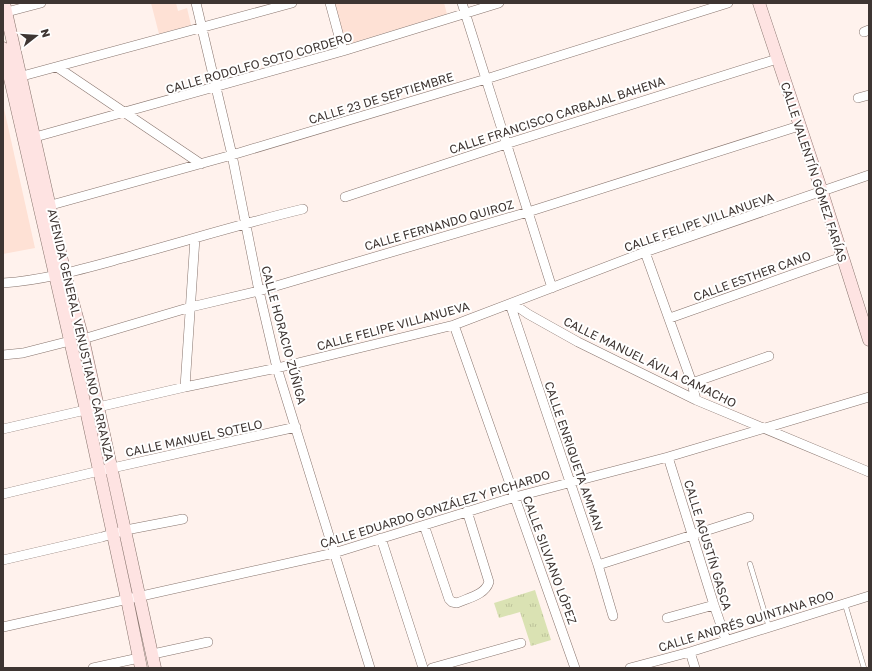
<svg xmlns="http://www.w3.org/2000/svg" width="872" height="671" viewBox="0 0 872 671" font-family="'Golos Text',sans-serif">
<defs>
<pattern id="park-tufts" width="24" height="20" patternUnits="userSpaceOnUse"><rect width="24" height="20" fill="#dae2b3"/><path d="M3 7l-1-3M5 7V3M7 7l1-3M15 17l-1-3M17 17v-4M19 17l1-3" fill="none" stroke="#bcc29a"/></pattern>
</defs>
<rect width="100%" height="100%" fill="#fff2ed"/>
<path fill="#fee1d5" d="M151,3H176L178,11L187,8L191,25L159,34Z
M334,3H444L447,14L345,45Z
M3,104L35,248L3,254Z"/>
<path fill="url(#park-tufts)" d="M535,590L551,640L531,646L520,612L499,618L494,603Z"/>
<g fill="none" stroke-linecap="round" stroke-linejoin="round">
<defs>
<path id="lane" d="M750,564L769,627
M845,604L864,668"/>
<path id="street" d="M196,3L232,155L259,291L277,368L370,668
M330,3L343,51
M462,3L552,288
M3,13L41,3
M864,32L869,30
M57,67L201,164
M15,78L292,3
M858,98L869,95
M28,139L343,51L499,3
M345,197L506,144L777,59
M44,207L232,155L486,79L728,3
M645,252L692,383L696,400
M3,283C46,280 86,268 127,257C186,241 244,223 303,209
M512,303L528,314L578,342L696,400L869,472
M510,304L598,565L613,616
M670,318L842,257
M454,325L575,668
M83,339L191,307L259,291L528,212L799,126
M3,355L23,353L70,341
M692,383L769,356
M185,387L195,238
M3,429L185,387L277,368L454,325L645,252L869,175
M668,457L714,605L726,640
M3,494L99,471L296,427
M424,525L449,599L452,602L457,603C468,598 485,595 489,582L467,511
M381,538L423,668
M3,560L102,537L126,530L183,519
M598,565L749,517
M667,618L714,605
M3,627L334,553L515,497L668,457L869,397
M690,652L695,668
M153,654L208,642
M93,668L139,658
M432,668L521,643
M630,668L690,652L869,596"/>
<path id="secondary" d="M4,3L65,274L83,339L98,407L155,668
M759,3L822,192L869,340
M3,48L86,410L127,599L141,668"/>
</defs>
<use href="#lane" stroke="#88756e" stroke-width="5.5"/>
<use href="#street" stroke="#88756e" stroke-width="10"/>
<use href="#secondary" stroke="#88756e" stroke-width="13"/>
<use href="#lane" stroke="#fff" stroke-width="4.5"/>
<use href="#street" stroke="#fff" stroke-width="9"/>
<use href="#secondary" stroke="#fee3e2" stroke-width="12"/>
</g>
<g text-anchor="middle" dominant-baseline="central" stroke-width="4" stroke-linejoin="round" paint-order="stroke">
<g font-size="12" fill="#3e3532" stroke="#fff">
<text transform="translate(259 63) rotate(-16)">CALLE RODOLFO SOTO CORDERO</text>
<text transform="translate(381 98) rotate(-17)">CALLE 23 DE SEPTIEMBRE</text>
<text transform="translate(557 115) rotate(-18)">CALLE FRANCISCO CARBAJAL BAHENA</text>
<text transform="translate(814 172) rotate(72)">CALLE VALENTÍN GÓMEZ FARÍAS</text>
<text transform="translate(699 222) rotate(-19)">CALLE FELIPE VILLANUEVA</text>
<text transform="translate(439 225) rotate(-16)">CALLE FERNANDO QUIROZ</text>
<text transform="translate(752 276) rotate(-20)">CALLE ESTHER CANO</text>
<text transform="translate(393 326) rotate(-15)">CALLE FELIPE VILLANUEVA</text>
<text transform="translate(81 335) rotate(77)">AVENIDA GENERAL VENUSTIANO CARRANZA</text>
<text transform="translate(284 335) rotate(75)">CALLE HORACIO ZÚÑIGA</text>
<text transform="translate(650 362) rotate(26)">CALLE MANUEL ÁVILA CAMACHO</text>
<text transform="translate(194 438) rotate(-12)">CALLE MANUEL SOTELO</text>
<text transform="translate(574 456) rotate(71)">CALLE ENRIQUETA AMMAN</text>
<text transform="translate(435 509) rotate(-17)">CALLE EDUARDO GONZÁLEZ Y PICHARDO</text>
<text transform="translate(708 545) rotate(73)">CALLE AGUSTÍN GASCA</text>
<text transform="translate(550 560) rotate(70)">CALLE SILVIANO LÓPEZ</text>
<text transform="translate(746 621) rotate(-17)">CALLE ANDRÉS QUINTANA ROO</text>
</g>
</g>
<rect width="872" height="671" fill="none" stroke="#3e3532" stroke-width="8"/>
<g transform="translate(36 36) rotate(73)" stroke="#ffffff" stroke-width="3" paint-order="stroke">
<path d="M0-3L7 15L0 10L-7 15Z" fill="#3e3532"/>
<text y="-6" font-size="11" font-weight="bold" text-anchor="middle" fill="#3e3532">N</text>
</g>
</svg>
